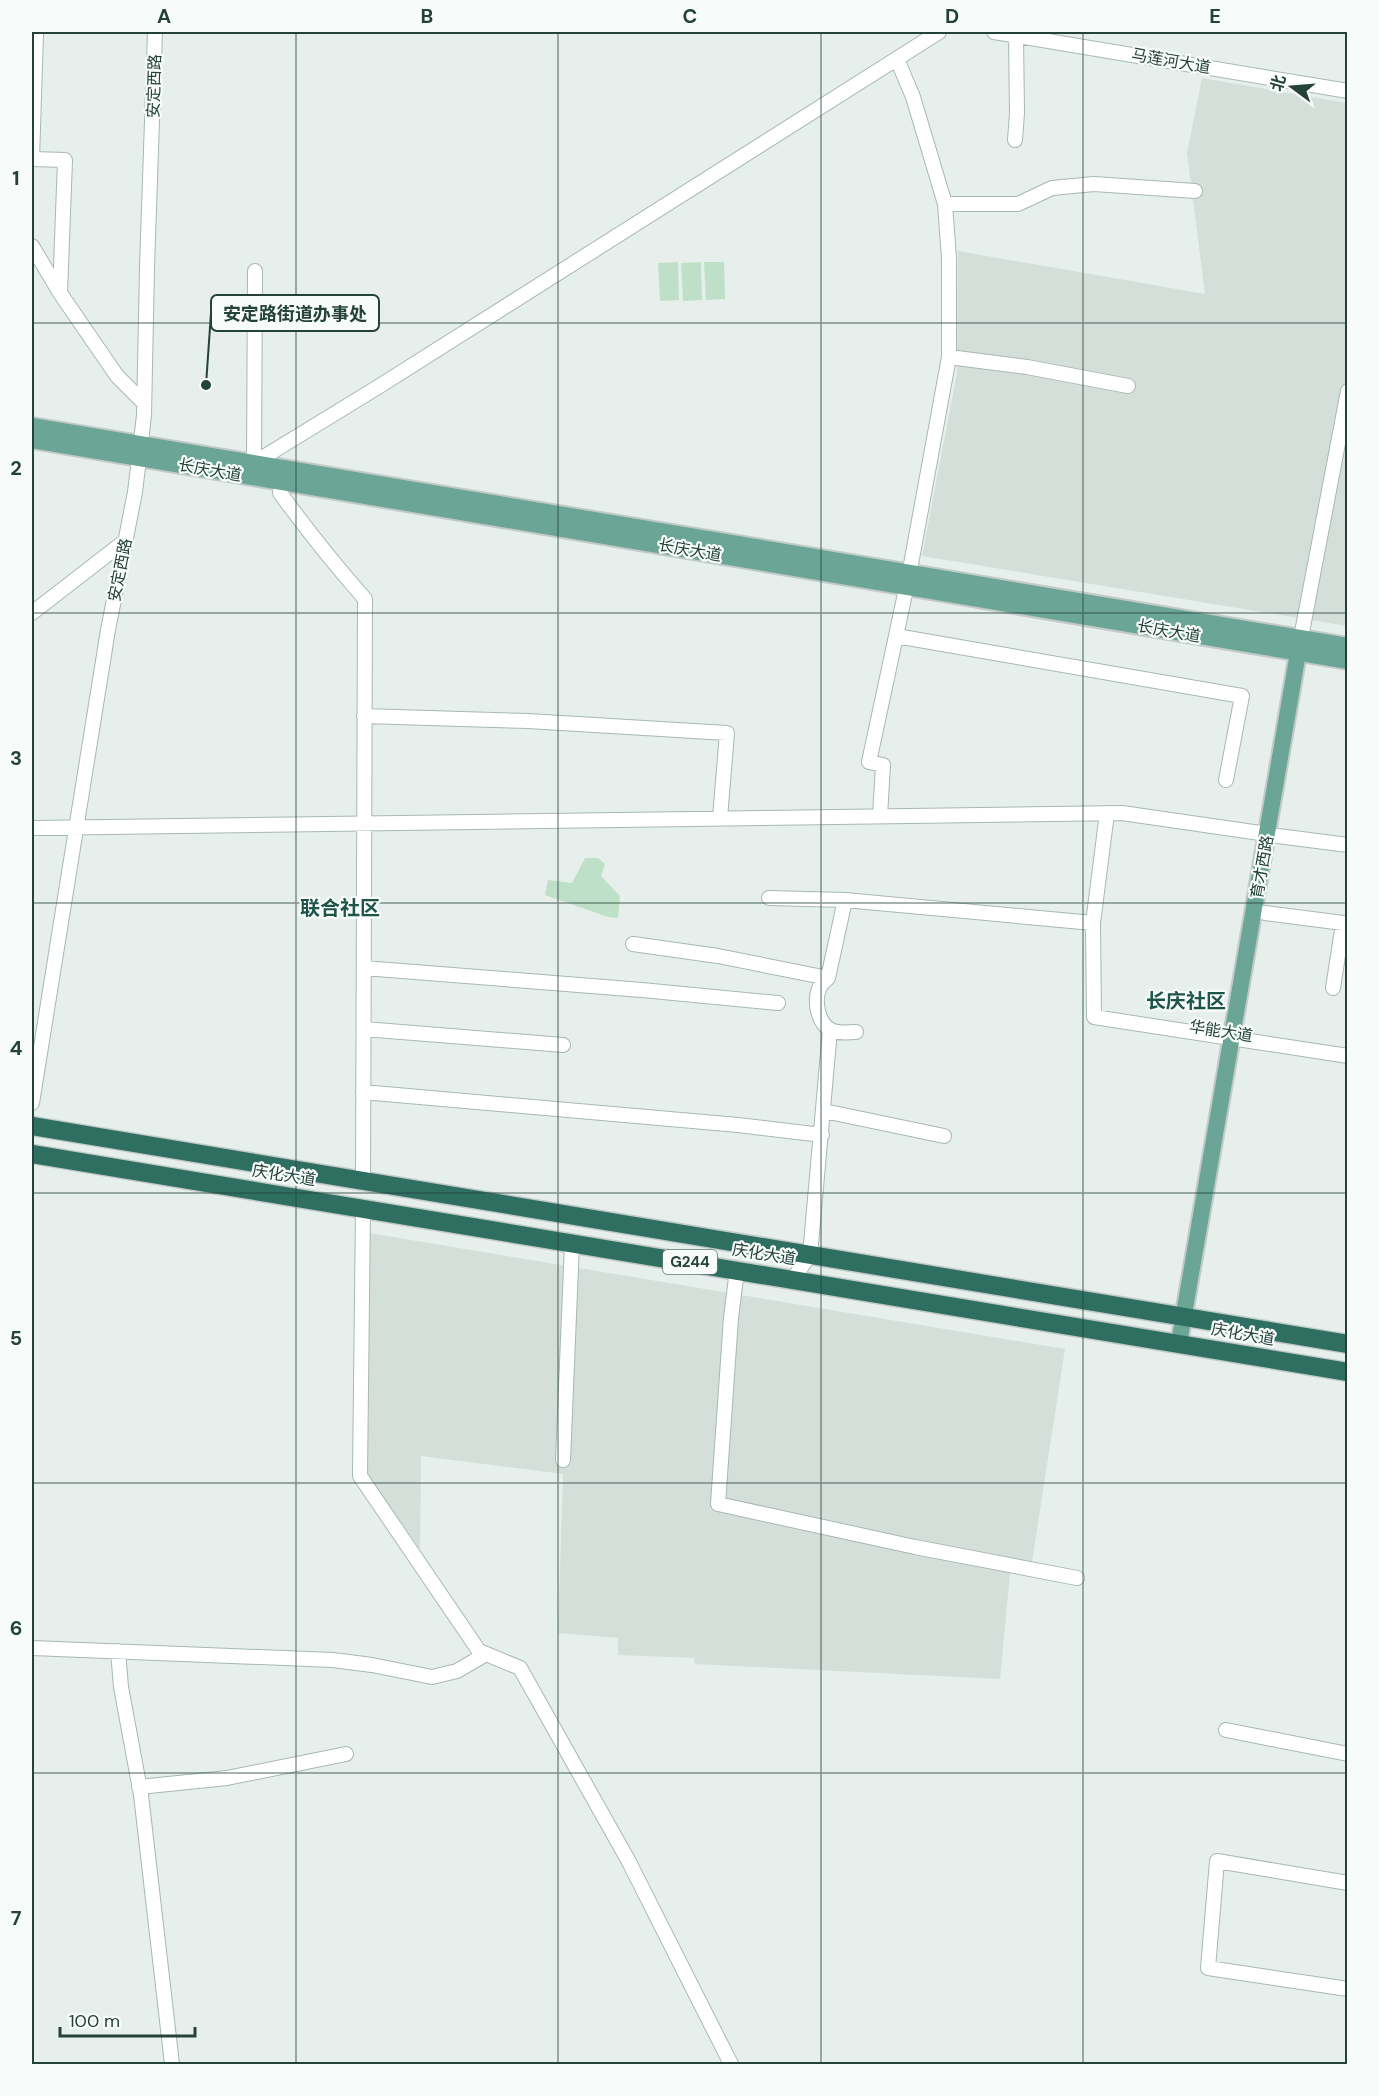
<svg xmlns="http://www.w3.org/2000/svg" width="1379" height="2096" viewBox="0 0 1379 2096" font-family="'DM Sans','Noto Sans SC',sans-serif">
<rect width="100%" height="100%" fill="#e6efeb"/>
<path fill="#d4dfda" d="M1202,78L1347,103V626L922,556L957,373L958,251L1205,294L1187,153Z
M369,1233L1065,1349L1031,1568L1011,1563L1000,1679L695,1664L694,1658L618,1655V1638L558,1633L563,1474L421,1456L420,1549L366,1472Z"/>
<path fill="#bfe0c8" d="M678,262L679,300L660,301L658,263Z
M701,262L702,300L683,301L681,263Z
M704,262H724L725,299L706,300Z
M585,858H598L605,864L601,876L620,896L618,918L608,917L545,895L548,880L572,883Z"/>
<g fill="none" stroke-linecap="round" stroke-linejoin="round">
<defs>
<path id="minor" d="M32,32L36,33L32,159L65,160L60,293
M994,32L1348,91
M1015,140L1017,113L1016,35
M945,204H1018L1052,188L1094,184L1195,191
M32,246L60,293L117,376L144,403
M949,357L1027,367L1128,386
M254,463L378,387L939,32
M254,463L255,271
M282,482L280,493C307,530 335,565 365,599L363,1180
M32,613L125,541
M896,636L1242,696L1226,780
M1299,648L1348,391
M364,716L528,721L727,733L720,818
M1107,813L1093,923L1094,1017L1348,1056
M880,816L883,765L869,762L909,575L949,357V258L945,204L913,97L897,59
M32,828L1122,813L1267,834
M1278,836L1348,845
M769,898L845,900L1093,923
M845,900L828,978C825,981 822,983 821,985C813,998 817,1023 831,1030C838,1034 848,1032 856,1032
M1265,913L1343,923L1333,988
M633,944L718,956L828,978
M364,968L642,990L778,1003
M364,1029L563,1045
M363,1092L738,1125L822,1135
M32,1103L108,630L135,492L140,451L144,415L147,268L155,32
M824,1111L944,1136
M363,1208L360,1476L479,1651L520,1668L628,1860L731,2064
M737,1270L731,1318L718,1504L915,1547L1077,1578
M793,1279L810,1255L830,1030
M563,1460L572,1243
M32,1648L333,1660L372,1665L432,1677L457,1671L486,1654
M118,1651L121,1687L141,1795L172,2064
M1226,1730L1348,1754
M139,1787L227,1778L346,1754
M1348,1883L1217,1861L1208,1968L1348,1989"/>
<path id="major" d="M32,426L1348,646
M32,440L1348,661
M1179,1343L1298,653"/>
<path id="highway" d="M32,1126L1348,1344
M32,1154L1348,1372"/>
</defs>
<use href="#minor" stroke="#a8b8b2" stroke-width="16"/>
<use href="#major" stroke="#c2cac8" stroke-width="20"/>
<use href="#highway" stroke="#c2cac8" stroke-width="21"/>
<use href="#minor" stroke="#fff" stroke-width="14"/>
<use href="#major" stroke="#6aa596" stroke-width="16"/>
<use href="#highway" stroke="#2f6f62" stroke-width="18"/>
</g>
<path fill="none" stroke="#24423a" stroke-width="1.5" stroke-opacity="0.55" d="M296,32V2064M558,32V2064M821,32V2064M1083,32V2064M32,323H1348M32,613H1348M32,903H1348M32,1193H1348M32,1483H1348M32,1773H1348"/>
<g text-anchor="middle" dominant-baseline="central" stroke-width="4.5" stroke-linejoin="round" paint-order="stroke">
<rect fill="#f7fbf9" stroke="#637a73" stroke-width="1.5" x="663" y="1250" width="54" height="24" rx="4.5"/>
<g font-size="15" font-weight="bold" fill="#24423a">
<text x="690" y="1262">G244</text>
</g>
<g font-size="16" fill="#24423a" stroke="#f7fbf9">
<text transform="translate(1171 61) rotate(10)">马莲河大道</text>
<text transform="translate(154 86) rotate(-88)">安定西路</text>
<text transform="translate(210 470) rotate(10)">长庆大道</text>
<text transform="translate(690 550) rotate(10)">长庆大道</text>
<text transform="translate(120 570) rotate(-79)">安定西路</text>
<text transform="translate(1169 631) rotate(10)">长庆大道</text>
<text transform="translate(1262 867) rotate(-80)">育才西路</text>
<text transform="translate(1221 1031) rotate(9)">华能大道</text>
<text transform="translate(284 1175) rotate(9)">庆化大道</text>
<text transform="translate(764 1254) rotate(9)">庆化大道</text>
<text transform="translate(1243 1334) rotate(10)">庆化大道</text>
</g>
<g font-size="20" font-weight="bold" fill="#1f5548" stroke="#f7fbf9">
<text x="340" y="908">联合社区</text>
<text x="1186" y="1001">长庆社区</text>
</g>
</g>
<path fill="none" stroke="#24423a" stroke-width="2" d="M206 385L211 313"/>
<circle fill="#24423a" stroke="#f7fbf9" stroke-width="2" cx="206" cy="385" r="6"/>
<rect fill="#f7fbf9" stroke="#24423a" stroke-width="2" x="211" y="295" width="168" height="36" rx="6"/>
<g font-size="18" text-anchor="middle" font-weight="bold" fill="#24423a">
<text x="295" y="320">安定路街道办事处</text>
</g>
<rect width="1379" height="2096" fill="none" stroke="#f7fbf9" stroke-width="66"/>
<g transform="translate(1292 87) rotate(286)" stroke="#f7fbf9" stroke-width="4.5" paint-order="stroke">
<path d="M0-4.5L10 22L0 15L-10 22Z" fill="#24423a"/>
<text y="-9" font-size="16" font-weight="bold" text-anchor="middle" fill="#24423a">北</text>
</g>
<path d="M60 2027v9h135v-9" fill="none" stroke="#24423a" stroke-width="3"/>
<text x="69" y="2027" font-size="18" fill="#24423a" stroke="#f7fbf9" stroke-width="4.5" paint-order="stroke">100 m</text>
<rect x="33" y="33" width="1313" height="2030" fill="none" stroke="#24423a" stroke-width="2"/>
<g font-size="20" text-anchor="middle" font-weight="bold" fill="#24423a">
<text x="164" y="23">A</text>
<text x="427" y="23">B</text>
<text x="690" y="23">C</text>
<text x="952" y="23">D</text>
<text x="1215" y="23">E</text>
<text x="16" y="185">1</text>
<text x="16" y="475">2</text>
<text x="16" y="765">3</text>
<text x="16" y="1055">4</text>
<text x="16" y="1345">5</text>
<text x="16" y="1635">6</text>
<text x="16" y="1925">7</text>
</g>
</svg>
